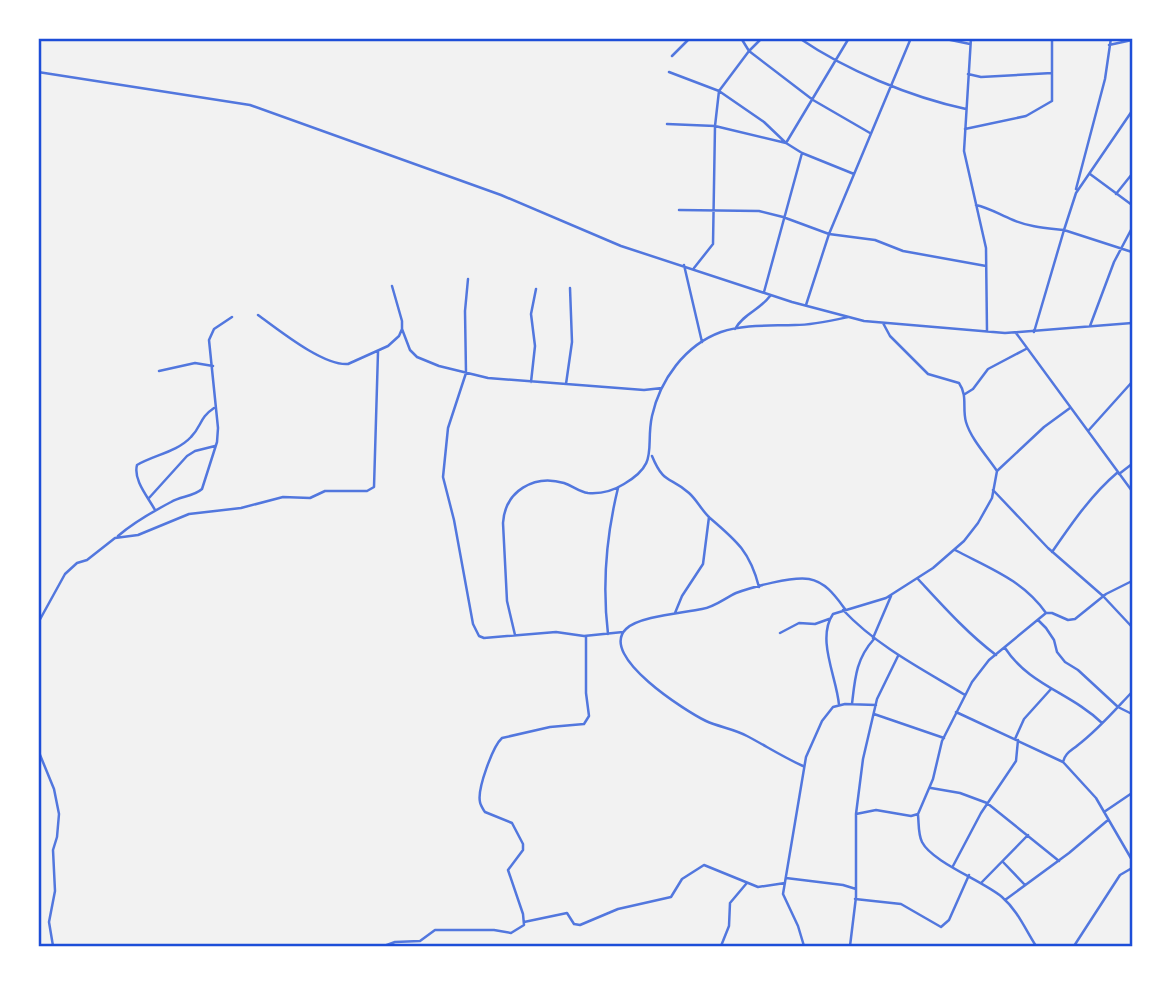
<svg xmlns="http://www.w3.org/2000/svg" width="1171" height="985" viewBox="0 0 1171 985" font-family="Lato,sans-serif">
<rect width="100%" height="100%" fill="#f2f2f2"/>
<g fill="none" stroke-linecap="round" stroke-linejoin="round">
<path stroke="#5277de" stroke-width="2.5" d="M741,38L749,51L813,100L870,133
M799,38C846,70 910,97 966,109
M941,38L970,44
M971,38L964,151L986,248L987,331
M1095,38H1098
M970,40L1019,38
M1109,45L1132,40
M672,56L690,38
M38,72L250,105L501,195L621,246L792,302L864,321L1005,333L1132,323
M669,72L719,91L764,122L786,143L849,38
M968,74L981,77L1052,73
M667,124L715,126L786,143L802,153L854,174
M965,129L1026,116L1052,101V38
M1090,174L1132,205
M1076,189L1105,79L1111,38
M1116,194L1132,174
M976,205C990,208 1000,215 1013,220C1029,227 1047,228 1064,230L1076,193L1132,111
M679,210L759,211L783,217L829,234L875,240L903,251L986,266
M684,265L702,342
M694,268L713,244L715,126L719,91L749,51L762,38
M468,279L465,311L466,373L448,428L443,477L454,520L473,624L479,636L484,638L556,632L584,636L623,632
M764,292L802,153
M806,305L829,234L911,38
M258,315C279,330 323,366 348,364L388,346L399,336L402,329V321L392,286
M883,323L890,336L928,374L959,383C968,396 962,408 966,422C971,439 987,456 997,471
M1090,326L1114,262L1132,228
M402,329L410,350L417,357L439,366L488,378L644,390L662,388
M735,329C744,313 760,310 770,296
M1034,332L1064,230L1132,252
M1016,333L1132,491
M159,371L195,363L213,366
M531,382L535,346L531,314L536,289
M566,384L572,342L570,288
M965,394L973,389L988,369L1026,349
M1088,431L1132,382
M652,456C664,485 670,476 689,493C697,500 702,511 710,518C737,541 750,552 759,587
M1119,474L1132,464
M993,490L1048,548L1103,596L1132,627
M149,498L187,456L195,451L215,446
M155,510C148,497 133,480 137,465C154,455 177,452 191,437C202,426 199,418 214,408
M118,536C134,522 152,512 171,502C181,496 193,497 202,489L217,442L218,428L209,340L214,329L232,317
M955,550C989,568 1023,580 1046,613
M1052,552C1072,523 1091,495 1118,472
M918,579C943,606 967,633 996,655
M843,610C878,647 922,669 965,695
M675,613L682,596L703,564L709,517
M1038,620L1046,628L1054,640L1057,652L1065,662L1078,670L1118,707L1132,714
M38,623L65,574L77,563L87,560L115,538L138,535L189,514L241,508L283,497L310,498L325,491H367L374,487L378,352
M780,633L799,623L815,624L829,619
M608,634C602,584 606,537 618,488
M515,635L507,601L503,523C505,491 534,474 564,483C573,486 579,492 588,493C602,494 613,491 624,484C660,463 645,448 652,416C660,380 685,345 721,332C744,324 771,326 795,325C813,325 830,321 848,317
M873,638L891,596
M1005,648C1029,685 1071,693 1102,723
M1132,692C1115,710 1098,730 1078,745C1071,751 1065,753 1063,762L1096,798L1132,860
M852,704C855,678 856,659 874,639
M839,705C837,678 816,639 833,614L886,598L933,568L964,541L978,523L992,498L997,471L1044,427L1070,408
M956,712L1063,762
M874,714L944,738
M1015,739L1024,719L1051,689
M38,750L54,789L59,814L57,837L53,850L55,891L49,922L53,946
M803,766C783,757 766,746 747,736C734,729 719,727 706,721C687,712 598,656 626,629C639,616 684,613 702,609C715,607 725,598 736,593C752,587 793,576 809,579C826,582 836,597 845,609
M931,788L960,793L987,803L1059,861
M1104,812L1132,793
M856,814L876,810L911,816L918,814L933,779L942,741L972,682L989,660L1046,613H1052L1068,620L1075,619L1106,594L1132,581
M918,815C919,824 918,834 922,842C932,862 983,881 1002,897C1018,911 1025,929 1036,946
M1003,862L1025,885
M953,866L981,813L1016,761L1018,740
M786,878L843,885L856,889
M982,882L1028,835
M855,899L901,904L941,927L949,920L969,875
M1005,900L1069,853L1108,820
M524,922L567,913L574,924L580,925L618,909L671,897L682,879L704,865L758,887L785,883
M384,946L395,942L420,941L435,930H494L511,933L524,925L523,914L508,870L523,850V844L512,823L485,812C484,811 480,804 480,802C477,789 493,746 502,738L550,727L584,724L589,716L586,693V636
M721,946L729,926L730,903L746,884
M804,946L798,926L783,894L806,757L822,721L833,707L845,704L876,705
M850,946L856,897V814L863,759L877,699L898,656
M1074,946L1120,875L1132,868"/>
</g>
<rect width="1171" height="985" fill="none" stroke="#ffffff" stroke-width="80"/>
<rect x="40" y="40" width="1091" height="905" fill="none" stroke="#1d4ed8" stroke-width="2.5"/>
</svg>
